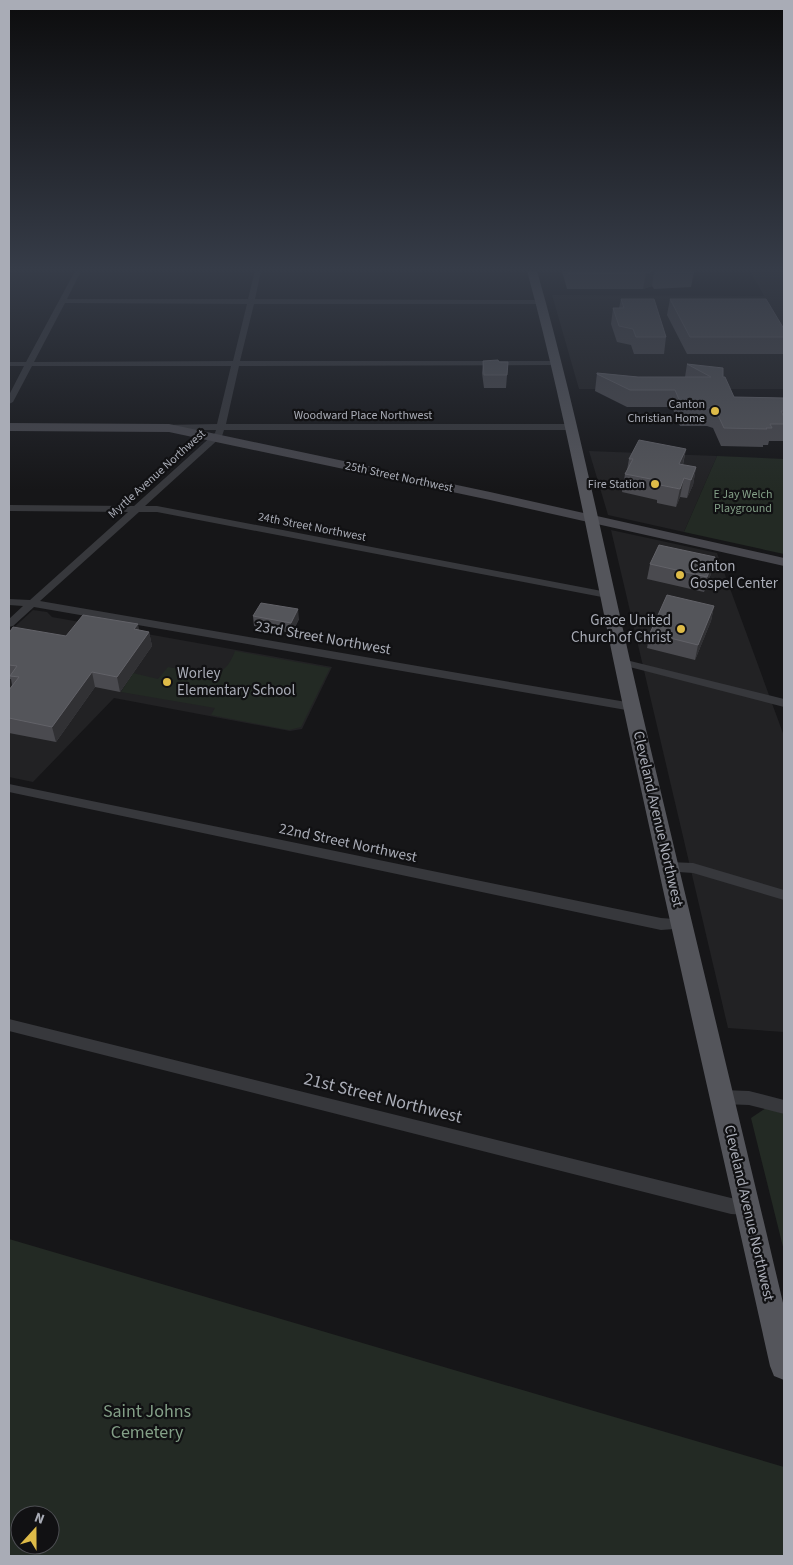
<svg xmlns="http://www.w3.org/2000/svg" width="793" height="1565" viewBox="0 0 793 1565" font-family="'Source Sans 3',sans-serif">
<rect width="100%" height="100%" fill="#161618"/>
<path fill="#222224" d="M750,271H784V389H579L552,295L764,296Z
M589,451L717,456L684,532L608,515Z
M611,530L717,553L784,736V1032L728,1028Z
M33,610L47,612L52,617L332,667L302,729L290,731L114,698L33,782L9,777V632Z"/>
<path fill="#232a24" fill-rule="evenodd" d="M717,456L784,459V554L684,532Z
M235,651L330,668L301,727L289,730L211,715L215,708L121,692L133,673L158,679L168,667L212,675L214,673C226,672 231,661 235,651Z
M766,1108L784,1114V1251L751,1118Z
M9,1239L784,1467V1556H9ZM20,1515H50V1545H20Z"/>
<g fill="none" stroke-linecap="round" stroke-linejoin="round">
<path fill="#37383c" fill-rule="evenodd" d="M75,271H81L67,299H248L255,271H261L255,299L544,300V304H254L240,361H556L560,363L556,365L239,366L226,424H570L574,427L570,430H224L222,436L145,506H157L607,592L612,595L607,598L157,512H139L40,601L632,703L636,704L638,707L636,710L632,711L34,607L13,626L9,627V619L23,606L9,605V599L30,600L128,512L9,511V505L134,506L215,433L216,430H160L157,429V425L217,424L231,366H32L13,402L9,404V395L24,366H9V362H26ZM65,303L247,304L233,361L34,362Z
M622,659L784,699V707L618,664L616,662L618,660Z
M9,784L661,918L687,920L689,924L687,928L661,930L9,792Z
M669,862L693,863L784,890V900L693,873L664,871L662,867L664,863Z
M9,1019L731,1198L753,1201L756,1207L753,1213L747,1215L731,1214L9,1031Z
M722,1090L749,1091L784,1100V1114L749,1105L722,1104L716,1102L714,1097L716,1092Z"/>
<path fill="#46464c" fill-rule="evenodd" d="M9,423L169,424L490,492L784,558V566L490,500L169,432L9,431Z"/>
<path fill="#54555b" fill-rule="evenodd" d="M527,271H537C578,415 607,563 641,708C688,908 737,1108 784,1307V1380L774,1376L770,1366C721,1146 670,926 623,706C592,561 566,414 527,271Z"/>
</g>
<path fill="#4a4a4f" d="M562,271H693L694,272L691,287L654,289L652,286L643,289H567Z
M621,299L666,337L664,354H634L631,345L617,342L611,324L613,308H619Z
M670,299L784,329V354H687L667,315Z
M483,361L508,362L506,388H484L482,373Z
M687,364L723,377L734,397L784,398V441H769L768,445H763V447L721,446L713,428L707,426H680L672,407H627L595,391L597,373L638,377H685Z
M686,449L683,465L696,467L693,485L687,498L680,497L676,507L657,503V500L622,492L625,474L627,470L629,459Z
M715,557L712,571L704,592L647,579L650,564Z
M714,606L711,621L695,660L647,648L650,633Z
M253,616L299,619L292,633L254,626Z
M139,630L149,632L152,646L120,692L95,687L56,742L9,733V690L12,685L11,679H9V633L66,636Z"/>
<path fill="#313134" d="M653,271H654L652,286L643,289L646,273Z
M686,449L682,467L679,464Z
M696,467L693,485L687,498L691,480Z
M684,478L680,497L676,507L680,489Z
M715,557L712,571L704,592L707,577Z
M714,606L711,621L695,660L698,645Z
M298,609L299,619L292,633L291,623Z
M138,624L141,639L134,629Z
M149,632L152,646L120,692L117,677Z
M92,672L95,687L56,742L52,727Z"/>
<path fill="#54555a" stroke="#626268" d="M568,271H653L646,273L569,274Z
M655,271H693L694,272L656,273Z
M621,299H654L666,337H636L633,329L619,326L613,308H624Z
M670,299H766L784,329V337H690Z
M498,360L499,362H508L507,375H484L483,361Z
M687,364L723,368V377H725L734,397L784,398V411H781L784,417V424H770L772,428H766L767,429L724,428L716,411L711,408L683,409L675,390H630L597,374V373L638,377H711Z
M639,440L686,449L679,464L696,467L691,480L684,478L680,489L660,485L661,481L625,474L633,459H629Z
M659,545L715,557L707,577L650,564Z
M667,595L714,606L698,645L650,633Z
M261,603L298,609L291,623L253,616Z
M83,615L138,624L134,629L149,632L117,677L92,672L52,727L9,718V690L19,677L10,676L17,666L9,665V633L13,627L66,636Z"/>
<linearGradient id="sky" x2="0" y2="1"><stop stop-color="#0c0c0d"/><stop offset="0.55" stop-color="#363c48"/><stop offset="1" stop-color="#363c48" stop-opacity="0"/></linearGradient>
<rect width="793" height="490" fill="url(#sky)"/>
<g fill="#debb48" stroke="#111113" stroke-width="2">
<circle cx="715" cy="411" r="5"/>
<circle cx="655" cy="484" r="5"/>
<circle cx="680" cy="575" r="5"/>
<circle cx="681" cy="629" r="5"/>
<circle cx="167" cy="682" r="5"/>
</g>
<g text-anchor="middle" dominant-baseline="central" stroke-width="4.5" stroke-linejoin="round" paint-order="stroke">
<g font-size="12" fill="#a9acb6" stroke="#111113" text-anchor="end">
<text x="705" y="404">Canton<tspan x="705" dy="14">Christian Home</tspan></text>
<text x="645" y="484">Fire Station</text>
</g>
<g font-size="12" fill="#a9acb6" stroke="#111113">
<text x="363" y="415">Woodward Place Northwest</text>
<text transform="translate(157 474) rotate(-42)">Myrtle Avenue Northwest</text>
<text transform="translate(399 477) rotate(12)">25th Street Northwest</text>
<text transform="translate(312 527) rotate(11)">24th Street Northwest</text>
</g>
<g font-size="12" fill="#839f87" stroke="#111113">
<text x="743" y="494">E Jay Welch<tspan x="743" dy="14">Playground</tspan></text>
</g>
<g font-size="15" fill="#a9acb6" stroke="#111113" text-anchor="start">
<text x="690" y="566">Canton<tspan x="690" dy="17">Gospel Center</tspan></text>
<text x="671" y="620" text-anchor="end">Grace United<tspan x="671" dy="17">Church of Christ</tspan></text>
<text x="177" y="673">Worley<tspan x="177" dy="17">Elementary School</tspan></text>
</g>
<g font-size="15" fill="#a9acb6" stroke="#111113">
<text transform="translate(323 638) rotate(10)">23rd Street Northwest</text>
<text transform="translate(658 819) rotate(77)">Cleveland Avenue Northwest</text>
<text transform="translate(348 843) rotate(12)">22nd Street Northwest</text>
<text transform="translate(749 1213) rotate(77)">Cleveland Avenue Northwest</text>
</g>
<g font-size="18" fill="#a9acb6" stroke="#111113">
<text transform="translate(383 1098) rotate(14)">21st Street Northwest</text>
</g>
<g font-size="18" fill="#839f87" stroke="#111113">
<text x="147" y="1411">Saint Johns<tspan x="147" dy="21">Cemetery</tspan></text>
</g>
</g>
<rect width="793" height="1565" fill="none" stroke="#a9acb6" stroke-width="20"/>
<g transform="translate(35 1530) rotate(21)"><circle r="24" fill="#111113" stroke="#4e4f54"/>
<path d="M0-4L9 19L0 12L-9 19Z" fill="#debb48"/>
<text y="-8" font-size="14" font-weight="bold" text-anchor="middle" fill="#a9acb6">N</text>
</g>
</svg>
